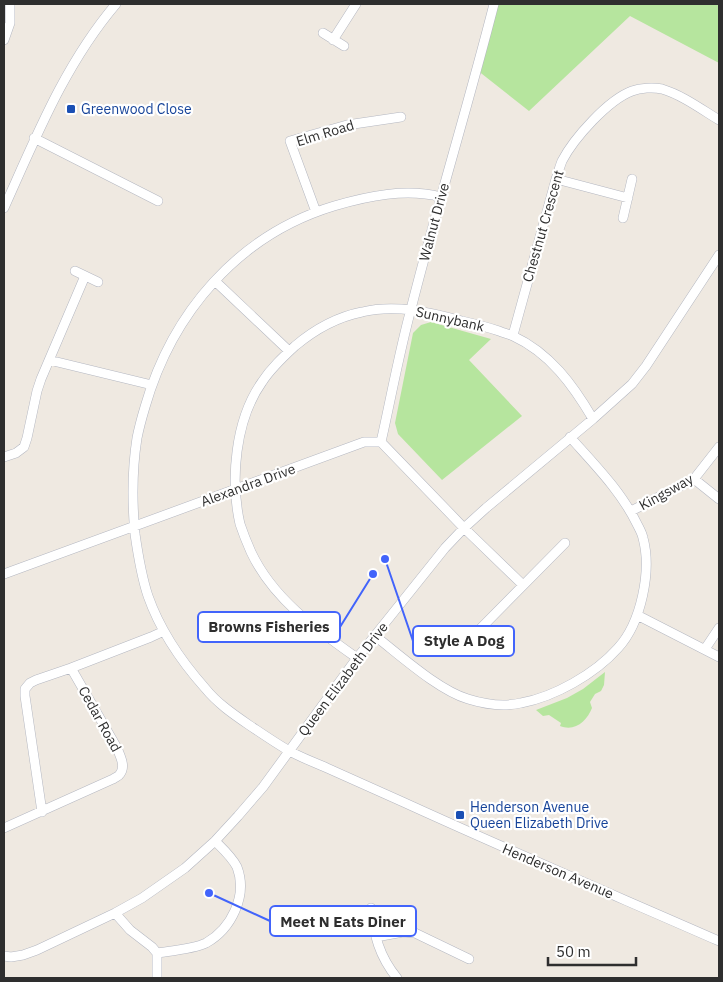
<svg xmlns="http://www.w3.org/2000/svg" width="723" height="982" viewBox="0 0 723 982" font-family="'IBM Plex Sans',sans-serif">
<rect width="100%" height="100%" fill="#efe9e1"/>
<path fill="#b6e59e" d="M494,4H719V63L630,16L529,111L477,70Z
M431,322L491,339L469,360L522,416L442,480L398,434L395,423L413,333L421,325Z
M605,672L604,685L601,691L595,694L590,702L592,708C587,721 575,732 560,726L561,723L549,715L543,716L536,710L567,698L583,689Z"/>
<g fill="none" stroke-linecap="round" stroke-linejoin="round">
<defs>
<path id="minor" d="M323,33L344,46
M4,40L10,23V4
M333,40L356,4
M34,138L158,201
M556,179L628,198
M441,197C406,188 368,196 334,206C238,235 172,313 145,407C142,417 139,428 137,438C132,470 132,502 135,534C138,555 141,575 148,596C160,630 181,661 205,688C217,703 233,714 249,725C261,733 274,742 286,749C299,757 314,762 327,768C352,779 378,791 403,802C508,850 614,895 719,941
M4,208C36,137 65,64 116,4
M316,212L290,141L347,125L401,117
M623,218L632,179
M75,271L98,282
M215,281L289,351
M513,335L556,179C558,173 560,166 562,161C574,138 608,100 632,91C640,88 653,87 662,89C682,95 701,109 719,120
M49,360L152,385
M381,442C391,398 399,353 411,309C437,206 468,106 494,4
M4,457L16,453L24,447L27,438L37,391L41,379L85,276
M694,479L719,499
M631,511L694,479L719,447
M4,574L364,442H381L464,528L523,585
M637,615L719,657
M481,628L565,543
M375,636C400,655 438,690 468,699C484,704 504,707 521,703C554,697 595,674 618,648C641,623 652,571 643,538C642,533 639,528 637,524C621,491 594,464 570,437
M705,649L719,628
M357,658C316,629 273,599 251,552C247,543 243,533 240,524C230,480 235,420 262,382C271,368 283,357 295,346C314,330 337,317 362,312C395,304 430,312 462,321C475,324 487,327 499,331C503,333 509,334 513,336C550,353 573,385 593,419
M42,812L25,696V689L30,683L36,680L71,668L151,637L164,631
M4,828L113,779C116,777 119,776 120,774C126,766 120,756 117,748L71,668
M371,908C374,935 379,956 397,978
M115,913L130,930L152,947L157,953C170,951 194,949 206,943C231,929 248,896 237,867C232,857 223,849 215,841
M376,937L403,932L415,933L469,959
M157,953V978
M4,956L11,957L23,955L37,950L115,913L142,898L185,868L215,841L238,816L263,787L357,658L445,548L464,528L486,508L593,419L632,384L646,366L719,255"/>
</defs>
<use href="#minor" stroke="#b4b7c1" stroke-width="10"/>
<use href="#minor" stroke="#fff" stroke-width="9"/>
</g>
<g fill="#1a4fb4" stroke="#fff" stroke-width="2">
<rect x="66" y="104" width="10" height="10" rx="2.5"/>
<rect x="455" y="810" width="10" height="10" rx="2.5"/>
</g>
<g text-anchor="middle" dominant-baseline="central" stroke-width="4.5" stroke-linejoin="round" paint-order="stroke">
<g font-size="14" fill="#164399" stroke="#fff" text-anchor="start">
<text x="81" y="109">Greenwood Close</text>
<text x="470" y="807">Henderson Avenue<tspan x="470" dy="16">Queen Elizabeth Drive</tspan></text>
</g>
<g font-size="14" fill="#2e2e2e" stroke="#fff">
<text transform="translate(325 133) rotate(-17)">Elm Road</text>
<text transform="translate(434 222) rotate(-75)">Walnut Drive</text>
<text transform="translate(543 226) rotate(-74)">Chestnut Crescent</text>
<text transform="translate(450 319) rotate(13)">Sunnybank</text>
<text transform="translate(248 485) rotate(-20)">Alexandra Drive</text>
<text transform="translate(666 492) rotate(-29)">Kingsway</text>
<text transform="translate(343 679) rotate(-53)">Queen Elizabeth Drive</text>
<text transform="translate(100 719) rotate(61)">Cedar Road</text>
<text transform="translate(558 871) rotate(23)">Henderson Avenue</text>
</g>
</g>
<path fill="none" stroke="#4264fb" stroke-width="2" d="M373 574L340 627M385 559L413 641M209 893L270 921"/>
<g fill="#4264fb" stroke="#fff" stroke-width="2">
<circle cx="373" cy="574" r="5"/>
<circle cx="385" cy="559" r="5"/>
<circle cx="209" cy="893" r="5"/>
</g>
<g fill="#fff" stroke="#4264fb" stroke-width="2">
<rect x="198" y="612" width="142" height="30" rx="5"/>
<rect x="413" y="626" width="101" height="30" rx="5"/>
<rect x="270" y="906" width="146" height="30" rx="5"/>
</g>
<g font-size="15" text-anchor="middle" font-weight="bold" fill="#2e2e2e">
<text x="269" y="632">Browns Fisheries</text>
<text x="464" y="646">Style A Dog</text>
<text x="343" y="927">Meet N Eats Diner</text>
</g>
<rect width="723" height="982" fill="none" stroke="#2e2e2e" stroke-width="10"/>
<path d="M548 957v8h88v-8" fill="none" stroke="#2e2e2e" stroke-width="2.5"/>
<text x="556" y="957" font-size="15" fill="#2e2e2e" stroke="#ffffff" stroke-width="4" paint-order="stroke">50 m</text>
</svg>
